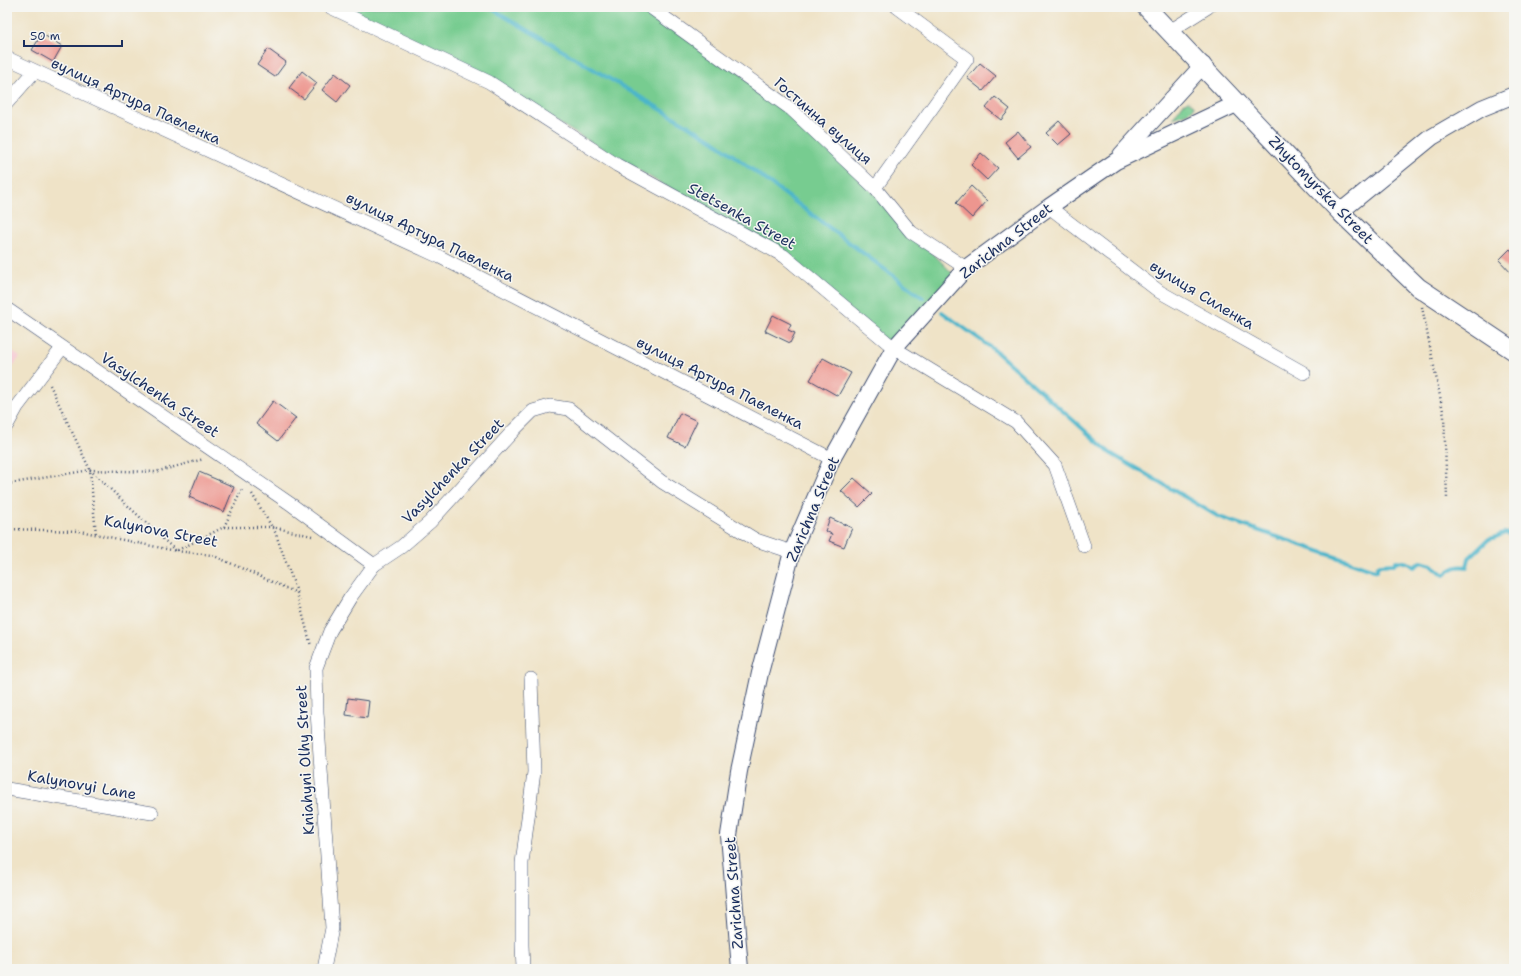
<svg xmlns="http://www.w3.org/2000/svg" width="1521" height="976" font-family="'Shantell Sans',sans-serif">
	<rect width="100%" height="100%" fill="#f6f6f2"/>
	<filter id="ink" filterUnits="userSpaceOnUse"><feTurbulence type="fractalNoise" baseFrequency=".025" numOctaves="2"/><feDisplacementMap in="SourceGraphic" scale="8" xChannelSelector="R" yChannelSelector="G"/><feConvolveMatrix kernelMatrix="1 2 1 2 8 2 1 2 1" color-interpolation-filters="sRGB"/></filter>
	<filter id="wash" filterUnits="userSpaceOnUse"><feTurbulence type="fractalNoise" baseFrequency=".012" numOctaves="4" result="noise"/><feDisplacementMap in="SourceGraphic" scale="16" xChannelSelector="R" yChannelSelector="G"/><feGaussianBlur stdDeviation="0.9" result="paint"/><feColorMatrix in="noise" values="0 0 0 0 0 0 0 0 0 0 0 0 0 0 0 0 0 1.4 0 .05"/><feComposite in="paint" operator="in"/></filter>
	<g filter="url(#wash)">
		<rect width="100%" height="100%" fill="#efe3c7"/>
		<!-- built -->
		<path fill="#f6cfd7" d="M7,347L20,357L7,375Z"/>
		<!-- green -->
		<g fill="#77cc90" stroke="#497e77">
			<path d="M330,7H648L791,109L957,278L894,348L784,256L489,82Z"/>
			<path d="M1188,101L1194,105V108L1189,113L1173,118L1183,104Z"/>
		</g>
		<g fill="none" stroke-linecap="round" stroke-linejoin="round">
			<!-- stream -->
			<g stroke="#4cb5ca" stroke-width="4">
				<path d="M489,7L714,141L923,298"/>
				<path d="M942,312L993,349L1110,453L1219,517L1377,571V567L1380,565L1394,564L1396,561C1403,561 1408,562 1414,567L1421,562L1432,565L1444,575C1452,568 1457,565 1467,567L1469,558L1489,539L1496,537L1505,533L1514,535"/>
			</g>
		</g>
		<g id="blocks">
			<!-- building -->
			<g fill="#ed968f">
				<path d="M42,34L62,46L53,62L32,50Z"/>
				<path d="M268,49L286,62L275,77L257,65Z"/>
				<path d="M980,63L996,76L983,91L967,78Z"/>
				<path d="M302,71L317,83L304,99L289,88Z"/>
				<path d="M335,73L350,85L337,102L322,90Z"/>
				<path d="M995,97L1010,109L1001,120L986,108Z"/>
				<path d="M1059,121L1071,134L1058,145L1046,133Z"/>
				<path d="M1018,131L1031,147L1018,158L1005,142Z"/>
				<path d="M981,153L998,168L987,180L971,165Z"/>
				<path d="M971,186L987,201L972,218L956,203Z"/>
				<path d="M1510,249L1514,254V274L1513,275L1499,260Z"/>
				<path d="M773,315L791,324L788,330L795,333L790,343L765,331Z"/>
				<path d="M823,358L851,373L838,396L810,380Z"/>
				<path d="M273,401L296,418L278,441L256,424Z"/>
				<path d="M680,413L697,421L685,446L668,438Z"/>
				<path d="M199,472L234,487L224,512L189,497Z"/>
				<path d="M854,478L872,494L859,507L841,491Z"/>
				<path d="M830,518L852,528L844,547L829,541L832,534L825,531Z"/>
				<path d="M348,698L369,701L367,718L346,715Z"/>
			</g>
		</g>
	</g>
	<g filter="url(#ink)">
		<use href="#blocks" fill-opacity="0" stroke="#3b4a6e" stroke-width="1"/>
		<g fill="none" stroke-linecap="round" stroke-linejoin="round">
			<!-- minor casing -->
			<g stroke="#3b4a6e" stroke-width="14">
				<g id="minor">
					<path d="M330,7L489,82L617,165L784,256L894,348L1016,422L1055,465L1084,546"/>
					<path d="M650,7L791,109L875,188L911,232L966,268"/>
					<path d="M1170,31L1208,7"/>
					<path d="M7,58L440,257L832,459"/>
					<path d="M7,103L34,72"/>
					<path d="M875,188L967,59L897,7"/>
					<path d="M1049,207L1160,292L1304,373"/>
					<path d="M7,309L292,505L374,565L401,547L430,522L514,430L533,411L550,406L569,409L662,482L756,540L792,552"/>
					<path d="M7,425L17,407L62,348"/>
					<path d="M7,789L152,813"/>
					<path d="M324,969L332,928L317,712L316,668L330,631L350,598L374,565"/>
					<path d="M523,969L522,945V863L534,772L531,679"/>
				</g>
			</g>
			<!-- tertiary casing -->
			<g stroke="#3b4a6e" stroke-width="18">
				<g id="tertiary">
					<path d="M1121,155L1203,65"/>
					<path d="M1340,212L1432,137L1482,108L1514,95"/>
					<path d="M740,969L729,835L739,771L760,673L792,552L832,459L894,348L966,268L1049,207L1116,161L1238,103"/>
				</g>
			</g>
			<!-- secondary casing -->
			<g stroke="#3b4a6e" stroke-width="20">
				<path id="secondary" d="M1146,7L1340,212L1418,287L1514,351"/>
			</g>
			<!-- path -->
			<g stroke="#3b4a6e" stroke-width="2.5" stroke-dasharray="1 3" stroke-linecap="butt">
				<path d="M1422,307L1444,416L1447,498"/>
				<path d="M50,385L90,470L96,534"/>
				<path d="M90,470L176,551L224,527L243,487"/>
				<path d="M7,484L90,470L155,472L204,459"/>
				<path d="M252,494L275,532L297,592"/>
				<path d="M224,527H272L312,536"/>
				<path d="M7,529L80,531L176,551L212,555L297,593L311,646"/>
			</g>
			<!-- minor -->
			<use href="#minor" stroke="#fff" stroke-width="13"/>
			<!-- tertiary -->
			<use href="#tertiary" stroke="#fff" stroke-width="16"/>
			<!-- secondary -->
			<use href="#secondary" stroke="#fff" stroke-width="18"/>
		</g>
	</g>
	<g text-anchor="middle" stroke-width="3" stroke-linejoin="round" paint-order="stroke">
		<!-- street labels -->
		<g font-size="15" fill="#1b2f5e" stroke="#f6f6f2">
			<text transform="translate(136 101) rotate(25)" y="5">вулиця Артура Павленка</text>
			<text transform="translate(823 121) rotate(41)" y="5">Гостинна вулиця</text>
			<text transform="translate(1321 190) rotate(46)" y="5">Zhytomyrska Street</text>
			<text transform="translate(742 216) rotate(29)" y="5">Stetsenka Street</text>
			<text transform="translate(430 237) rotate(26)" y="5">вулиця Артура Павленка</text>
			<text transform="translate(1006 241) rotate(-38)" y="5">Zarichna Street</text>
			<text transform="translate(1202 295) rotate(31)" y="5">вулиця Силенка</text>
			<text transform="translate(720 383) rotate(27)" y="5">вулиця Артура Павленка</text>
			<text transform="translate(160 395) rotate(34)" y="5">Vasylchenka Street</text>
			<text transform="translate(453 471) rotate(-46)" y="5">Vasylchenka Street</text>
			<text transform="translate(813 509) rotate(-67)" y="5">Zarichna Street</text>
			<text transform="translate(161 531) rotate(11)" y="5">Kalynova Street</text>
			<text transform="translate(305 760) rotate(-93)" y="5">Kniahyni Olhy Street</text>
			<text transform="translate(82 785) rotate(10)" y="5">Kalynovyi Lane</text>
			<text transform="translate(734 893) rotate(-94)" y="5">Zarichna Street</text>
		</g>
	</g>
	<!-- margin -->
	<rect width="1521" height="976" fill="none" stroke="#f6f6f2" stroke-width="24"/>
	<!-- scale -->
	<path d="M24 40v6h98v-6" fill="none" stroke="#1b2f5e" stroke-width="2"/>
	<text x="30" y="40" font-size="12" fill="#1b2f5e" stroke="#f6f6f2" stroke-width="3" paint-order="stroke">50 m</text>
</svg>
